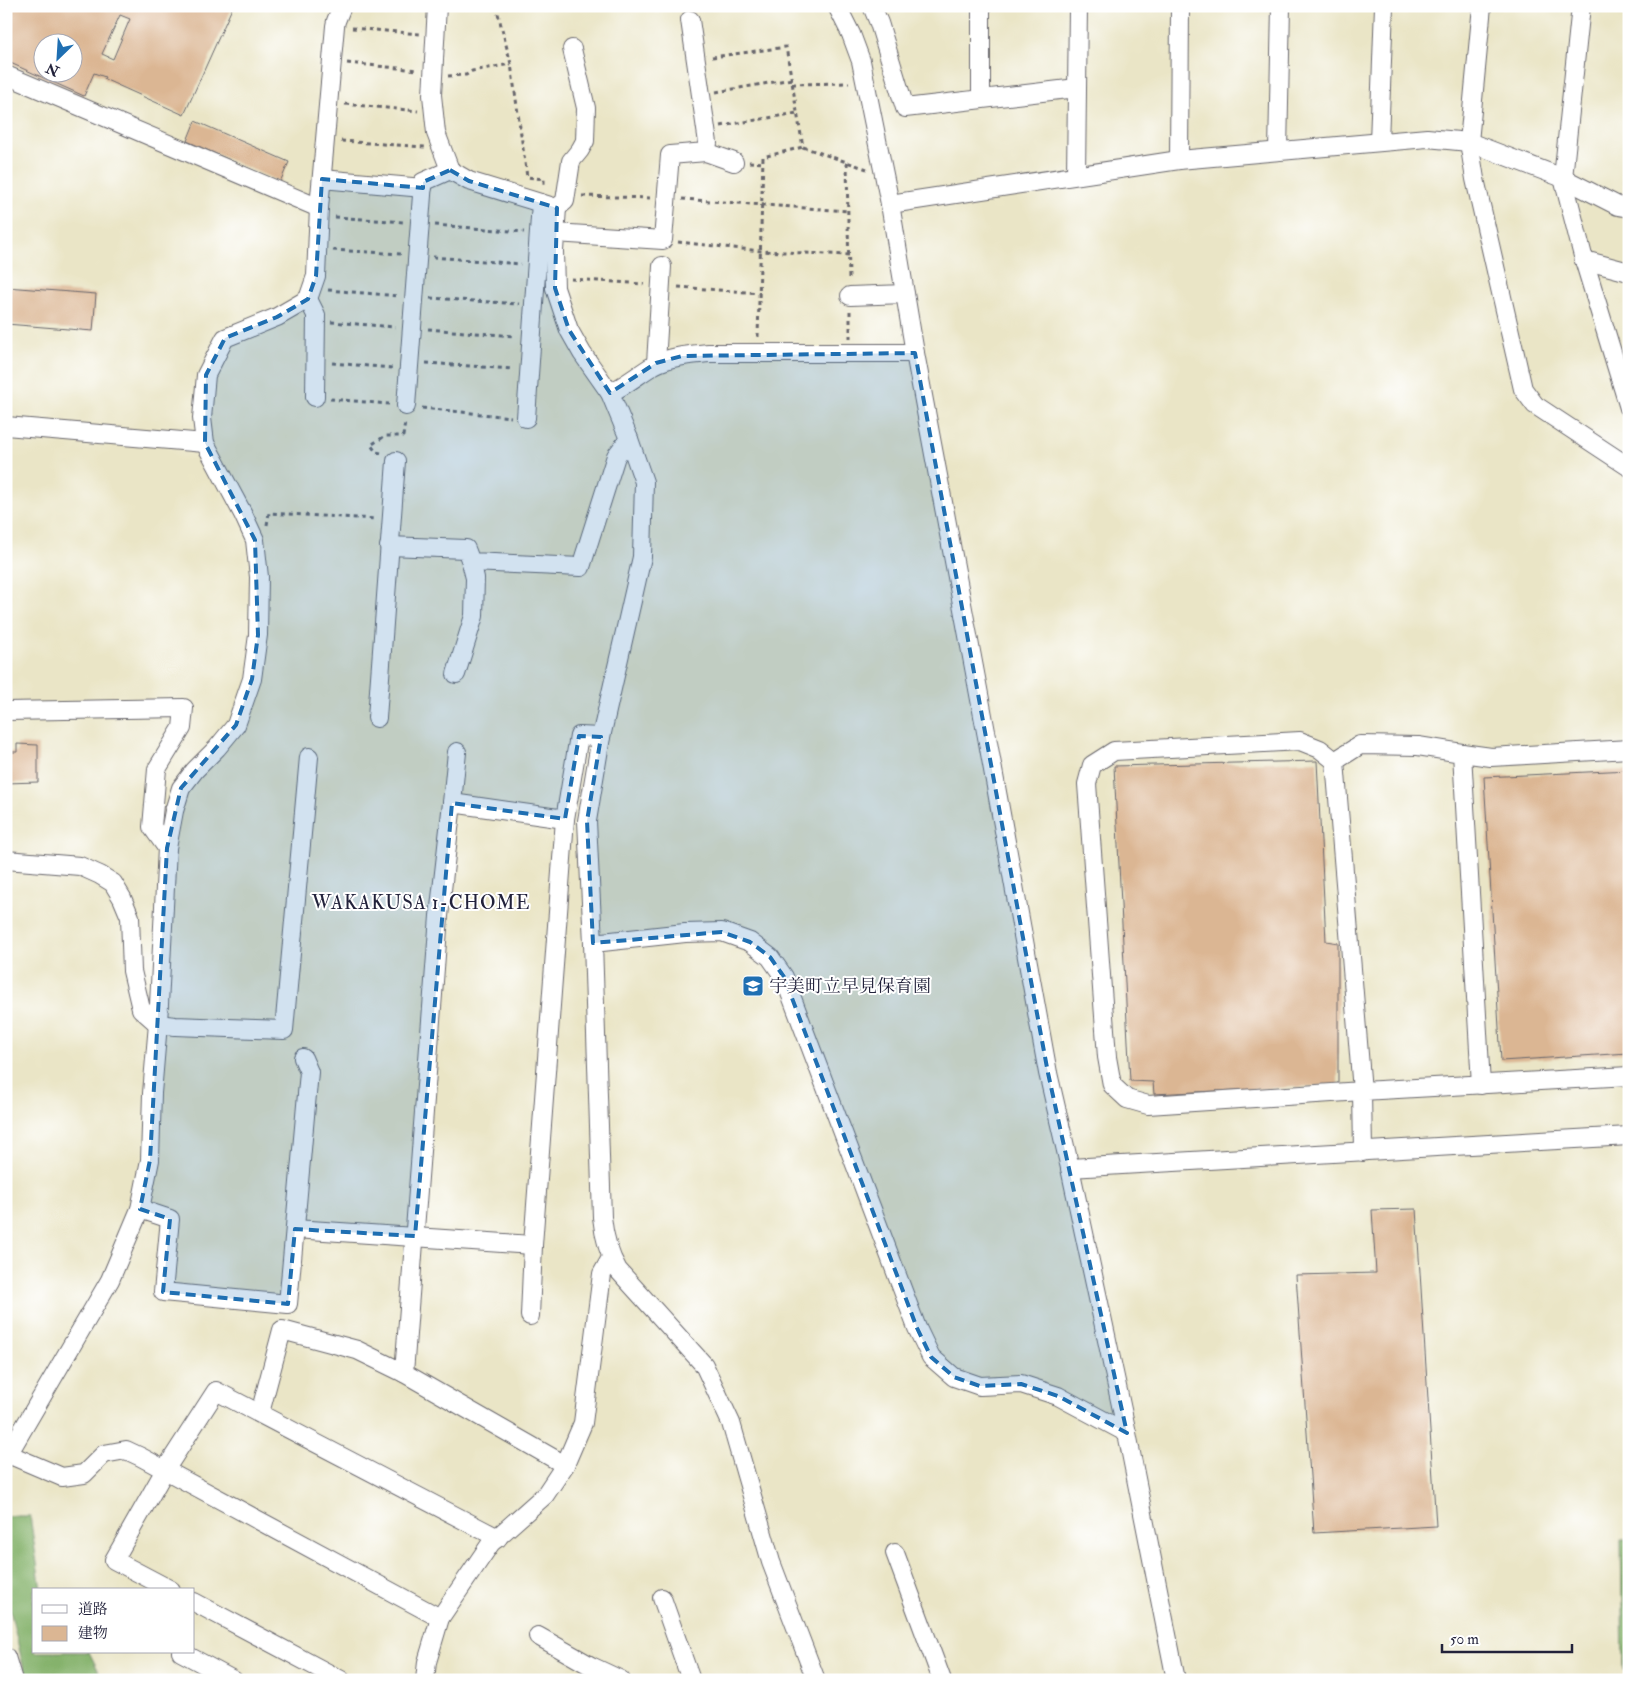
<svg xmlns="http://www.w3.org/2000/svg" width="1635" height="1686" font-family="'IM FELL Double Pica','Noto Serif JP',serif">
	<rect width="100%" height="100%" fill="#fff"/>
	<filter id="ink" filterUnits="userSpaceOnUse"><feTurbulence type="fractalNoise" baseFrequency=".02" numOctaves="2"/><feDisplacementMap in="SourceGraphic" scale="10" xChannelSelector="R" yChannelSelector="G"/><feConvolveMatrix kernelMatrix="1 2 1 2 8 2 1 2 1" color-interpolation-filters="sRGB"/></filter>
	<filter id="wash" filterUnits="userSpaceOnUse"><feTurbulence type="fractalNoise" baseFrequency=".0096" numOctaves="4" result="noise"/><feDisplacementMap in="SourceGraphic" scale="20" xChannelSelector="R" yChannelSelector="G"/><feGaussianBlur stdDeviation="1.12" result="paint"/><feColorMatrix in="noise" values="0 0 0 0 0 0 0 0 0 0 0 0 0 0 0 0 0 1.4 0 .05"/><feComposite in="paint" operator="in"/></filter>
	<g filter="url(#wash)">
		<rect width="100%" height="100%" fill="#eae5c6"/>
		<!-- forest -->
		<g fill="#85b26c" stroke="#546a54">
			<path d="M6,1516H30L41,1590H34V1652H89L103,1680H26V1678L6,1593Z"/>
			<path d="M1621,1539H1629V1670H1623Z"/>
		</g>
		<g id="blocks">
			<!-- building -->
			<g fill="#dbb693" fill-rule="evenodd">
				<path d="M6,6H233L184,115L104,79L105,77L94,73L84,96L6,61ZM120,15L130,19L113,59L102,54ZM42,42H72V72H42Z"/>
				<path d="M195,121L289,162L280,182L187,141Z"/>
				<path d="M6,287L96,294L93,331L6,324Z"/>
				<path d="M17,744L38,745V782L6,783V752H17Z"/>
				<path d="M1317,761L1326,941L1338,943V1085L1154,1094L1153,1082L1130,1081L1114,766Z"/>
				<path d="M1629,770V1053L1501,1061L1484,777Z"/>
				<path d="M1416,1209L1436,1526L1314,1533L1296,1275L1376,1273L1372,1210Z"/>
			</g>
		</g>
	</g>
	<g filter="url(#ink)">
		<use href="#blocks" fill-opacity="0" stroke="#68666c" stroke-width="1"/>
		<g fill="none" stroke-linecap="round" stroke-linejoin="round">
			<!-- minor casing -->
			<g stroke="#68666c" stroke-width="20">
				<g id="minor">
					<path d="M437,6L432,95L436,133L450,170L469,181L557,208L554,251L555,288L569,330L582,353L610,393L629,439L644,482L642,557L601,737L587,821L593,943L602,1217C604,1237 608,1253 618,1270L704,1365L731,1423L771,1562L816,1680"/>
					<path d="M837,6L851,34L861,61L890,204L915,353L987,737L1048,1073L1070,1168L1127,1433L1176,1680"/>
					<path d="M872,6L879,23L905,108L1077,88"/>
					<path d="M1482,6L1469,142L1475,179L1523,389L1535,405L1629,467"/>
					<path d="M1581,6L1563,178L1584,260L1629,272"/>
					<path d="M6,75L319,208"/>
					<path d="M981,99V6"/>
					<path d="M1379,142L1384,6"/>
					<path d="M1278,151L1281,6"/>
					<path d="M706,152L734,162"/>
					<path d="M1179,160L1180,6"/>
					<path d="M1076,175L1078,6"/>
					<path d="M322,179L423,188"/>
					<path d="M890,204L1179,160L1427,138L1469,142L1563,178L1618,206L1629,208"/>
					<path d="M557,208L565,201L571,161L580,150L585,141L586,108L572,49"/>
					<path d="M555,233L663,240L670,155L706,152L708,143L690,20"/>
					<path d="M1584,260L1629,408"/>
					<path d="M850,296L905,294"/>
					<path d="M308,299L316,315L315,397"/>
					<path d="M656,363L662,266"/>
					<path d="M610,393C626,385 639,374 654,365C670,356 691,355 709,353H915"/>
					<path d="M406,406L423,182L450,170"/>
					<path d="M526,418L541,203"/>
					<path d="M6,426L205,443"/>
					<path d="M389,546L466,549L471,562L581,567L616,456L629,439"/>
					<path d="M456,674L474,616L475,578L471,562"/>
					<path d="M6,711L184,708L182,728L157,769L152,827L167,848"/>
					<path d="M377,718L396,461"/>
					<path d="M1300,741L1320,749L1335,761L1362,1091L1148,1105L1127,1099L1112,1085L1107,1057L1087,784L1092,765L1114,751Z"/>
					<path d="M1462,753L1491,757L1629,749"/>
					<path d="M1335,761L1360,745L1418,746L1462,753L1481,1085"/>
					<path d="M452,803L457,752"/>
					<path d="M6,860L80,866L100,875L113,883L122,898L130,917L132,971L141,1009L158,1024L175,1026L284,1030L309,757"/>
					<path d="M593,943L685,933L722,932L750,942L770,957L784,977L917,1328L931,1357L954,1377L980,1386L1021,1384L1058,1396L1127,1433"/>
					<path d="M1363,1152L1362,1091L1629,1076"/>
					<path d="M1070,1168L1629,1136"/>
					<path d="M140,1209L170,1219L163,1292L288,1304L309,1072L303,1058"/>
					<path d="M295,1229L533,1245"/>
					<path d="M530,1316L533,1245L565,819"/>
					<path d="M260,1413L282,1330L357,1350L404,1373"/>
					<path d="M8,1454L62,1477L84,1474L104,1454L126,1450L141,1457L440,1618"/>
					<path d="M6,1458L110,1280L140,1209L150,1160L152,1093L158,1024L167,848L174,811L181,788L195,770L217,748L236,725L252,679L258,635L259,577L255,540L243,514L205,443L202,418L206,375L225,338L277,317L308,299L316,276L319,208L335,26L336,21L342,6"/>
					<path d="M565,1465L404,1373L439,916L452,803L565,819L579,736L601,737"/>
					<path d="M895,1553L942,1680"/>
					<path d="M171,1590L114,1560L165,1470L216,1391L498,1538"/>
					<path d="M662,1598L691,1680"/>
					<path d="M194,1602L341,1680"/>
					<path d="M538,1636L591,1666L621,1680"/>
					<path d="M181,1652L233,1680"/>
					<path d="M6,1657L13,1680"/>
					<path d="M425,1680L427,1662L440,1618L491,1543L545,1495L565,1465L583,1423L602,1274L611,1258"/>
				</g>
			</g>
			<!-- path -->
			<g stroke="#68666c" stroke-width="3" stroke-dasharray="4 4" stroke-linecap="butt">
				<path d="M496,6L511,64L527,177L544,179V187"/>
				<path d="M352,28L420,34"/>
				<path d="M712,57L786,47L803,147L867,169"/>
				<path d="M347,63L418,70"/>
				<path d="M448,76L466,75L472,71L511,64"/>
				<path d="M792,84L849,83"/>
				<path d="M716,92L792,79"/>
				<path d="M345,104L418,111"/>
				<path d="M721,126L797,113"/>
				<path d="M341,141L425,147"/>
				<path d="M749,162L763,163"/>
				<path d="M847,162L849,280"/>
				<path d="M582,196L651,198"/>
				<path d="M682,199L848,211"/>
				<path d="M335,217L404,222"/>
				<path d="M435,225L524,232"/>
				<path d="M678,242L761,251L849,255"/>
				<path d="M333,250L402,254"/>
				<path d="M433,257L521,264"/>
				<path d="M571,279L644,284"/>
				<path d="M678,287L760,293"/>
				<path d="M328,290L399,296"/>
				<path d="M430,298L519,304"/>
				<path d="M850,311V338"/>
				<path d="M331,322L395,327"/>
				<path d="M428,329L514,336"/>
				<path d="M758,337L763,157L803,147"/>
				<path d="M332,363L393,368"/>
				<path d="M426,363L512,369"/>
				<path d="M330,399L389,404"/>
				<path d="M422,408L511,417"/>
				<path d="M381,453L376,452L371,445L385,436H403L405,422"/>
				<path d="M267,525L269,513L376,519"/>
			</g>
			<!-- minor -->
			<use href="#minor" stroke="#fff" stroke-width="18"/>
		</g>
	</g>
	<!-- marked area -->
	<path fill="#1f6fb2" fill-opacity="0.2" stroke="#1f6fb2" stroke-width="4" stroke-dasharray="10 6" stroke-linejoin="round" d="M450,170L469,181L557,208L555,288L569,330L610,393L656,363L682,356L915,353L1048,1073L1127,1433L1058,1396L1021,1384L980,1386L954,1377L931,1357L917,1328L784,977L770,957L750,942L722,932L593,943L587,821L601,737L579,736L565,819L452,803L415,1236L295,1229L288,1304L163,1292L170,1219L140,1209L150,1160L167,848L181,788L236,725L252,679L258,635L255,540L205,443L206,375L225,338L277,317L308,299L316,276L322,179L423,188V182Z"/>
	<!-- icons -->
	<defs>
		<g id="school-square" transform="scale(1.125)"><rect x="-9" y="-9" width="18" height="18" rx="4" fill="#1f6fb2" stroke="#fff"/><path d="M0-5L7-2L0 1L-7-2ZM-4 1L0 2.5L4 1V4Q0 6-4 4Z" fill="#fff"/></g>
	</defs>
	<g fill-rule="evenodd">
		<use href="#school-square" x="753" y="986"/>
	</g>
	<g text-anchor="middle" stroke-width="4" stroke-linejoin="round" paint-order="stroke">
		<!-- poi labels -->
		<g font-size="18" fill="#22223b" stroke="#fff" text-anchor="start">
			<text x="769" y="992">宇美町立早見保育園</text>
		</g>
		<!-- neighbourhood labels -->
		<g font-size="19" letter-spacing="1" fill="#22223b" stroke="#fff">
			<text x="421" y="909">WAKAKUSA 1-CHOME</text>
		</g>
	</g>
	<!-- margin -->
	<rect width="1635" height="1686" fill="none" stroke="#fff" stroke-width="25"/>
	<!-- legend -->
	<rect x="32" y="1588" width="162" height="65" fill="#ffffff" stroke="#a7a7b1"/>
	<rect x="42" y="1605" width="25" height="8" fill="#ffffff" stroke="#a7a7b1"/>
	<text x="78" y="1614" font-size="15" fill="#22223b">道路</text>
	<rect x="42" y="1626" width="25" height="15" fill="#dbb693" stroke="#a7a7b1"/>
	<text x="78" y="1638" font-size="15" fill="#22223b">建物</text>
	<!-- north arrow -->
	<g transform="translate(58 58) rotate(205)"><circle r="24" fill="#ffffff" stroke="#a7a7b1"/>
	<path d="M0-4L9 19L0 12L-9 19Z" fill="#1f6fb2"/>
	<text y="-8" font-size="14" font-weight="bold" text-anchor="middle" fill="#22223b">N</text>
	</g>
	<!-- scale -->
	<path d="M1442 1644v8h130v-8" fill="none" stroke="#22223b" stroke-width="2.5"/>
	<text x="1450" y="1644" font-size="15" fill="#22223b" stroke="#ffffff" stroke-width="4" paint-order="stroke">50 m</text>
</svg>
